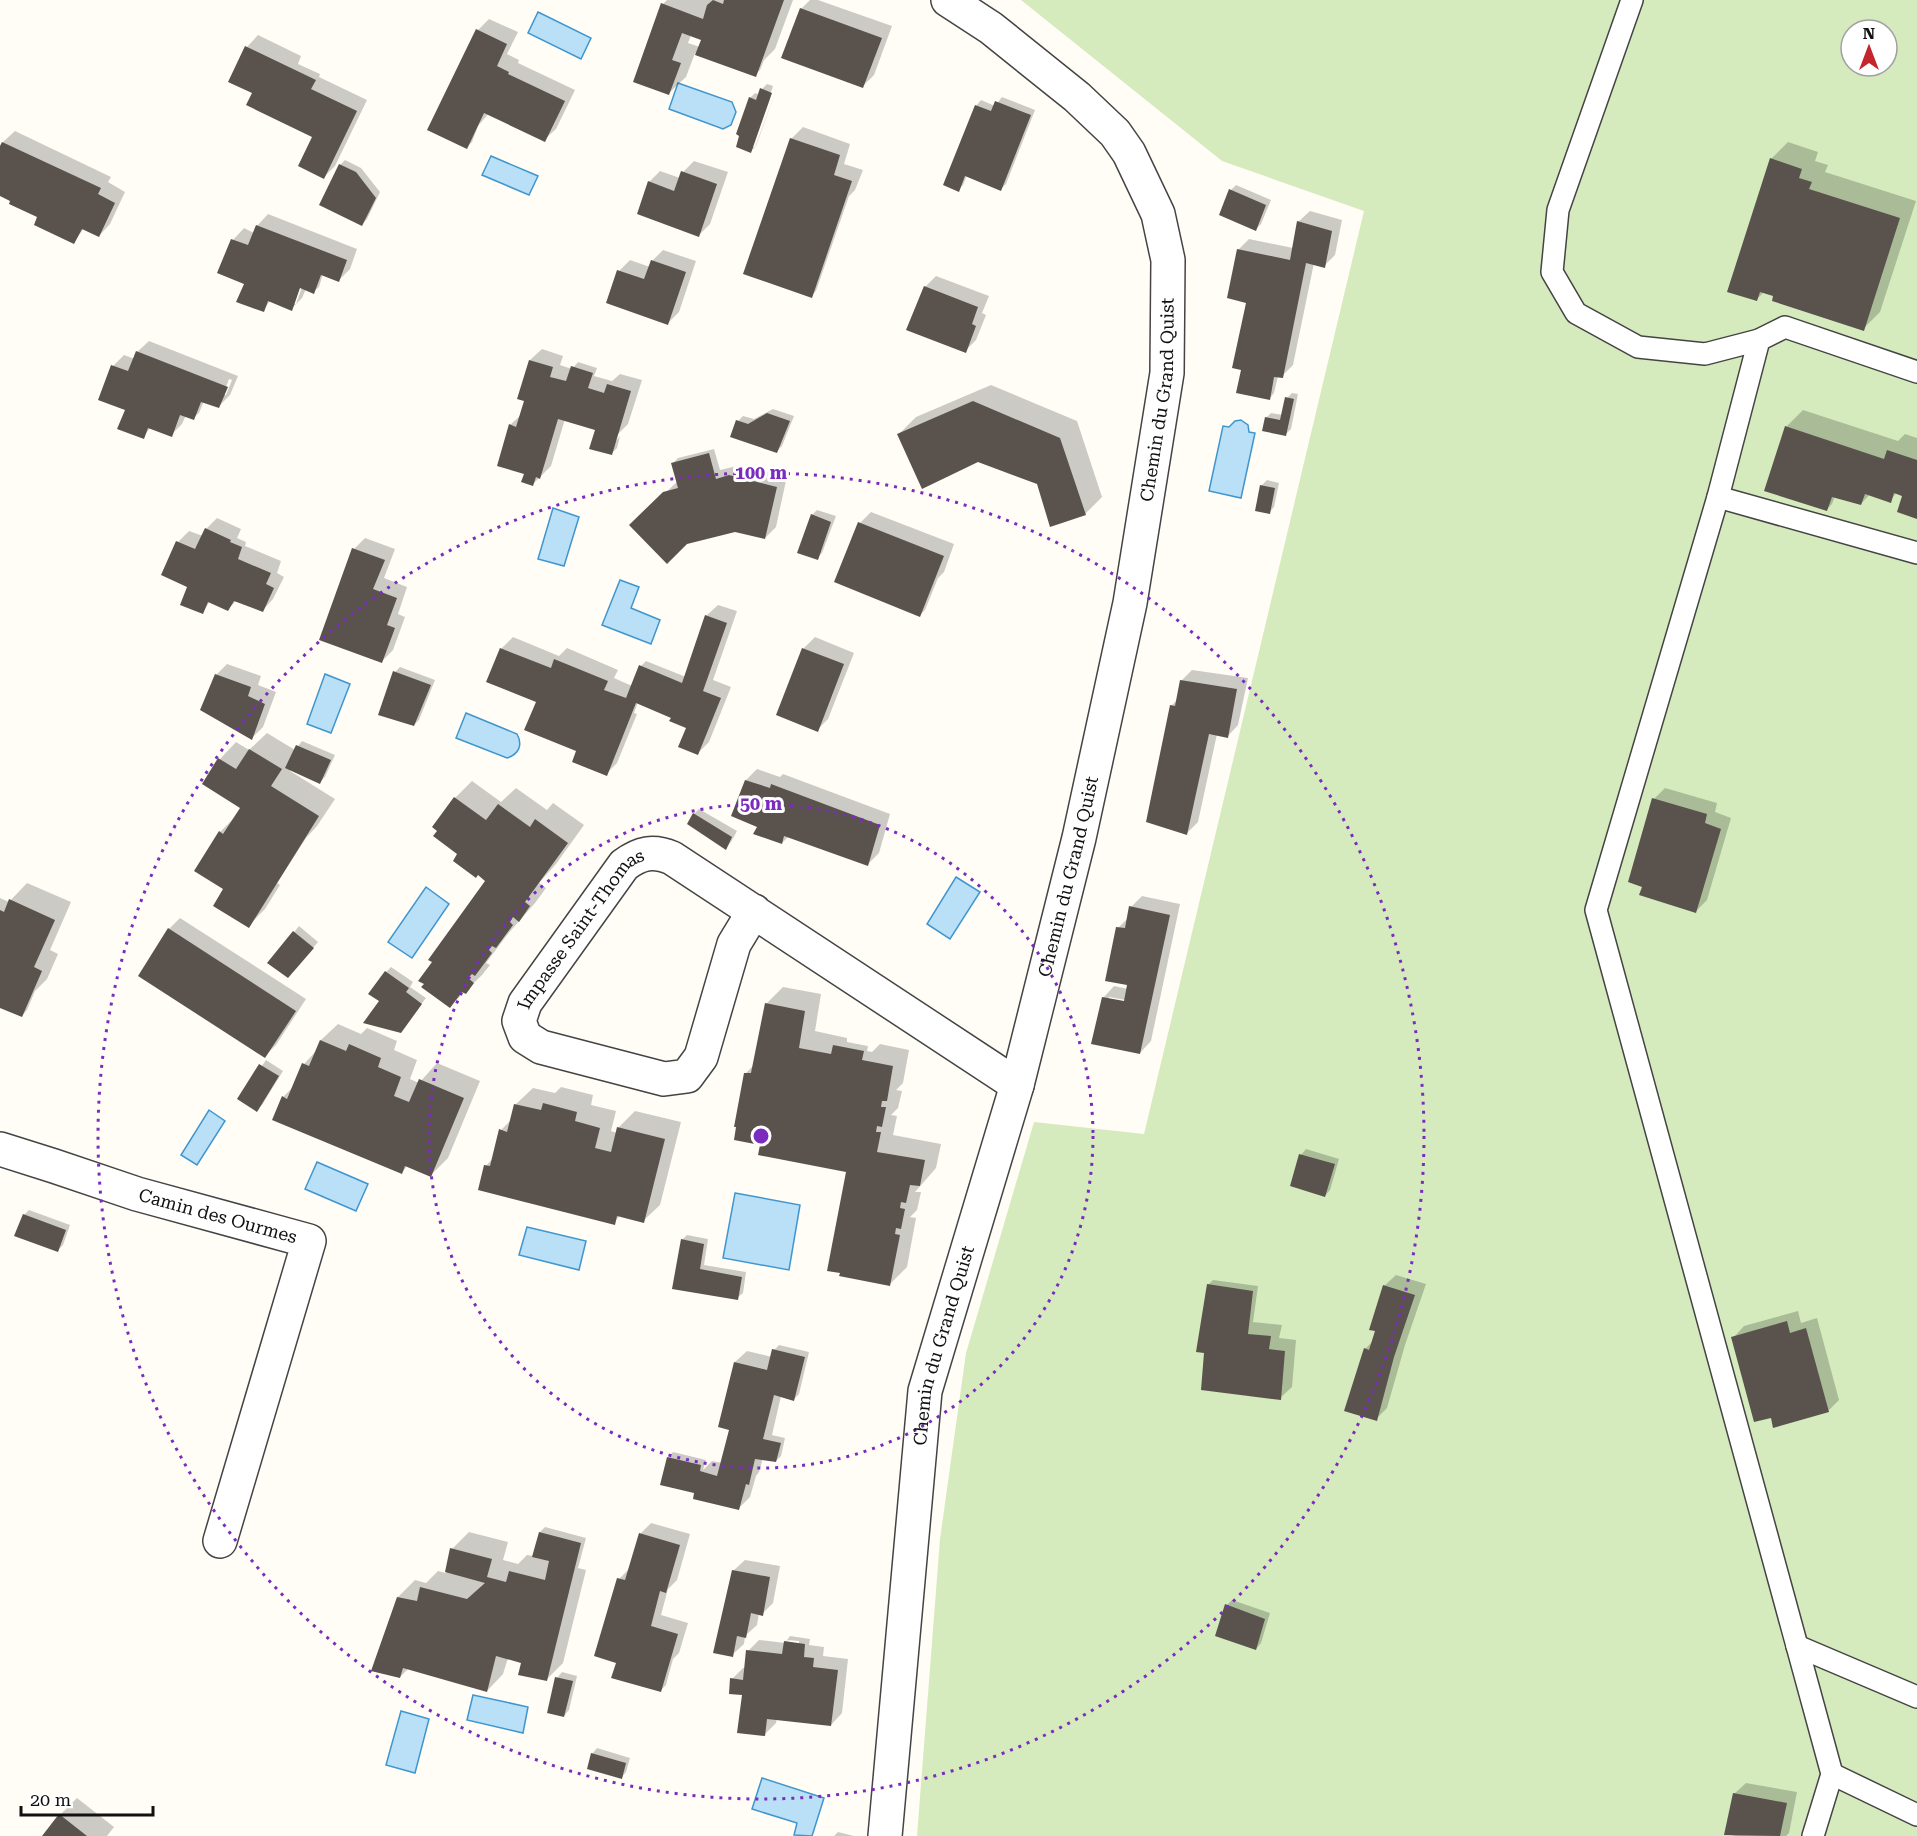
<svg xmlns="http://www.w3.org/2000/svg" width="1917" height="1836" font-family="'Roboto Serif',serif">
	<rect width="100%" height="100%" fill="#fffdf5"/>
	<!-- green -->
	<path fill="#d5ebbd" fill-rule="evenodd" d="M1021,0H1917V1836H917L940,1539L966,1353L1034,1122L1144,1134L1364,211L1222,161ZM1851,30H1887V66H1851Z"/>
	<!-- water -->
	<g fill="#b9e0f7" stroke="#3f96cf" stroke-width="1.5">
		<path d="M538,12L591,38L581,59L528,33Z"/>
		<path d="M678,83L732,102L736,112L731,125L723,129L669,109Z"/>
		<path d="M491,156L538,176L529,195L482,175Z"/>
		<path d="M1241,420L1248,425L1249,432L1255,433L1241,498L1209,491L1223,426L1229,427L1235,421Z"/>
		<path d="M553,508L579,517L564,566L538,559Z"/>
		<path d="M620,580L639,587L631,608L660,620L651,644L602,625Z"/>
		<path d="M325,674L350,684L331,733L307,724Z"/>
		<path d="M466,713L517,734C523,745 519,754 507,758L456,738Z"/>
		<path d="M956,877L980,892L950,939L927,924Z"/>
		<path d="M426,887L449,904L412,958L388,942Z"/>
		<path d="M209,1110L225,1121L197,1165L181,1155Z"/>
		<path d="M317,1162L368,1184L356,1211L305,1189Z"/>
		<path d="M735,1193L800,1205L789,1270L723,1258Z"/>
		<path d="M527,1227L586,1241L579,1270L519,1255Z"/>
		<path d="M473,1695L528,1707L523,1733L467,1720Z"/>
		<path d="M401,1711L429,1719L415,1773L386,1765Z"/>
		<path d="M762,1778L824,1798L812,1836L794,1835L797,1823L752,1809Z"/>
	</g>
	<!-- shadow -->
	<g fill="#0003" fill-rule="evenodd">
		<path d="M667,0H793L775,49L764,60L760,70L755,75L695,53L686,77L669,93L663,4ZM691,35L703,39L700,47L688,43Z"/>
		<path d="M810,0H818L892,26L874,75L863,86L801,9Z"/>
		<path d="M489,19L518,32L507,54L519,60L518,63L575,90L556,129L544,140L489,113L478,126L472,142L467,147L429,130L478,30Z"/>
		<path d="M258,35L301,56L298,64L320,74L319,77L367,100L335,166L324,177L314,136L254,92L230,81L247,47Z"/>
		<path d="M767,84L773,86L752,147H755L777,88L756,146L751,151L741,135L750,98L755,93L760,95L762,89Z"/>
		<path d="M1002,97L1035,110L1006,184L1001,189L967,175L963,185L958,190L976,106L981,100L995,106Z"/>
		<path d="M803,127L850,144L844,164L863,170L855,190L849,196L816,291L811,296L791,139Z"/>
		<path d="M15,131L111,177L108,182L125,192L110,224L99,236L84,228L74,242L39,216L0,194V149L3,142Z"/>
		<path d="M1788,142L1818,152L1815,161L1828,165L1825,172L1916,201L1880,312L1863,329L1775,294L1764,292L1756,300L1771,159Z"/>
		<path d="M345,160L361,168L380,192L367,219L362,224L340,165Z"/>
		<path d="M694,161L728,172L710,224L699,235L649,182L660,171L680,178L683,172Z"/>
		<path d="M1236,185L1271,200L1261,224L1256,229L1231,190Z"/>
		<path d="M1310,211L1342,220L1335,255L1324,266L1314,263L1293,365L1282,376H1278L1274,393L1269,399L1242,371L1248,302L1238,250L1249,239L1293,248L1298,222Z"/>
		<path d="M268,214L357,249L350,269L339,280L323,274L319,287L313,292L306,289L302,298L291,309L270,301L263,311L245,285L233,240L244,228L254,233L257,226ZM299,287H302L296,304L293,303Z"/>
		<path d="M663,250L696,261L679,312L668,323L619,271L630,260L650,267L652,261Z"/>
		<path d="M936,276L989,296L982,313L986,315L976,340L965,351L925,287Z"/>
		<path d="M149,341L238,376L230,395L219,406L204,401L199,413L193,418L186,415L182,424L171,435L151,427L143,437L127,410L113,366L124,355L135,359L137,352ZM229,379L232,380L226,395H223Z"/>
		<path d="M542,349L563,356L560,365L572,369L578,362L597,368L594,376L612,381L620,374L642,380L628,424L616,436V441L620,436L617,448L611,454L597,429L565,419L551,466L533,484L526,473L510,425L521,415L526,400L530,360Z"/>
		<path d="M991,385L1077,421L1102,497L1085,514L1038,483L899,434L916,417Z"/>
		<path d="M1292,393L1298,394L1291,429L1285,435L1266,418L1271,413L1283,415L1287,398Z"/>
		<path d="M773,409L794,416L782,446L777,451L738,421L743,416L754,419Z"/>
		<path d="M1803,410L1898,441L1905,434L1917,438V517L1903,497L1897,492L1890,501L1870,494L1861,504L1835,496L1832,504L1827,509L1786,427Z"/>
		<path d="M714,449L720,470L741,465L787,476L776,527L765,538L735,530L631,525L678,481L673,463L678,458Z"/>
		<path d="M1267,480L1279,483L1274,507L1269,513L1261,486Z"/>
		<path d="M817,510L836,516L822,553L817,558L812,515Z"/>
		<path d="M871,512L954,544L944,572L938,578L925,610L920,615L860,523Z"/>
		<path d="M217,518L241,529L237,538L246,542L245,546L281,561L277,573L284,577L273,599L262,611L237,600L228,609L210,601L203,612L189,586L163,575L178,542L189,531L203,536L206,529Z"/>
		<path d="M365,538L395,549L384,578L407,587L398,614L405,617L393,650L382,661L354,549Z"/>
		<path d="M718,605L737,611L713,680L731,687L709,742L698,753L688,727L672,717L638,702L634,713L637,714L617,763L606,774L578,750L538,702L488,681L502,648L513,637L559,656L567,648L618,670L614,678L632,686L641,666L646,661L686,677L706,616Z"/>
		<path d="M815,637L854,653L828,719L817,730L778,715L804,648Z"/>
		<path d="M227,664L261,676L258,685L276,692L263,727L252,738L216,675Z"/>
		<path d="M400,667L435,680L419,720L414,725L395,672Z"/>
		<path d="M1192,670L1248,678L1238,725L1227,737L1217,734L1198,822L1187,833L1171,706L1178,699L1181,681Z"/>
		<path d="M267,733L295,750L302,741L335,755L325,777L320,782L291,769L290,771L335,799L317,826L306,838L277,883L280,885L265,909L248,926L225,889L220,832L237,815L242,807L220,759L236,742L249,750Z"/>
		<path d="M757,769L780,777L783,774L890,814L879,853L868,864L789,836L782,843L759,826L746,780Z"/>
		<path d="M472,781L501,802L516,788L547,810L553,803L584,825L556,864L539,883L546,888L535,903L507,935L486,963L490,965L482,975L450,1006L487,881L459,854L455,798Z"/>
		<path d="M1665,788L1717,803L1715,812L1731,818L1707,900L1696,911L1643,886L1654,799Z"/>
		<path d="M699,809L737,831L731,842L726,848L694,814Z"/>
		<path d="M27,883L71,902L50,950L58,954L47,979L35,991L27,1010L22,1016L0,1006V898L9,902Z"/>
		<path d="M1142,896L1180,904L1151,1041L1140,1053L1103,998L1114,986L1128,989L1118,928L1129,917L1131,907ZM1109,997L1131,1001V1004L1109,1000Z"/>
		<path d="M180,918L306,999L276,1045L265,1056L169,929Z"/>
		<path d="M299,926L318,942L293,971L270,963Z"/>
		<path d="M391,967L413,982L410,987L426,998L401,1031L381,1001L386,972Z"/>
		<path d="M783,987L821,994L815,1031L847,1038V1042L868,1046L867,1051L872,1052L880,1044L909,1050L903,1083L896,1090L902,1091L898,1108L891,1115L897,1116L893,1135L941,1144L936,1168L915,1192H921L917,1210L910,1217L916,1218L907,1267L890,1284L848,1171L762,1144L746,1073L754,1065L766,1004Z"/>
		<path d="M338,1024L361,1034L367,1028L397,1041L394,1050L417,1060L410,1079L419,1083L437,1063L480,1081L448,1158L431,1175L407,1166L402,1173L283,1097L294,1086L304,1064L317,1050L321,1040Z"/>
		<path d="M266,1060L283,1071L262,1105L256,1110L239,1099Z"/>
		<path d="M561,1087L593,1095L591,1105L616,1111L611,1131L617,1133L618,1128L635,1111L681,1122L660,1205L643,1221L620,1215L614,1223L486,1166L494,1157L501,1130L512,1119L516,1104L533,1088L555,1093Z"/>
		<path d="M1306,1149L1339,1159L1330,1190L1325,1196L1301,1155Z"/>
		<path d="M29,1210L70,1225L63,1245L58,1250L24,1215Z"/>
		<path d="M687,1235L708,1239L704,1265L746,1272L743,1293L737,1298L674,1287L682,1240Z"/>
		<path d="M1396,1275L1426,1284L1405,1345L1387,1408L1376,1419L1365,1349L1373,1341L1384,1286Z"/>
		<path d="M1213,1280L1258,1286L1253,1322L1282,1325L1279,1338L1296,1340L1292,1387L1280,1398L1208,1285Z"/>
		<path d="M1798,1311L1801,1323L1817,1318L1839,1400L1828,1411L1772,1416L1733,1338L1744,1326Z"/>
		<path d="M779,1345L809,1352L799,1394L794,1399L781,1396L772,1435L785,1438L781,1456L776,1461L763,1458L759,1472L756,1476L750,1497L739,1508L697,1488L668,1457L673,1452L706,1460L703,1470L712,1461L722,1463L731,1429L720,1426L735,1362L747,1351L772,1357L774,1350Z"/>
		<path d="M651,1523L690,1534L677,1580L668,1589L661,1615L688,1623L679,1653L673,1659L666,1685L660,1691L618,1662L619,1579L630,1568L640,1534Z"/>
		<path d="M545,1527L586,1538L578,1568L586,1570L563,1663L546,1680L523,1662L508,1658L503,1674L487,1691L409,1668L400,1677L398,1597L415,1580L426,1583L438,1571L446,1573L452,1549L469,1532L508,1542L503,1560L518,1564L527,1555L534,1556L540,1532Z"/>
		<path d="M745,1560L780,1566L773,1603L762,1614L759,1613L757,1625L745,1636L744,1644L732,1655L733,1571Z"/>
		<path d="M1232,1600L1270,1613L1261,1643L1256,1649L1227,1605Z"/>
		<path d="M790,1636L810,1639L809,1645L824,1647L823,1656L848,1659L842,1713L831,1725L777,1718L776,1723L765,1734L743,1694L732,1679L743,1668H746L748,1651L759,1640L785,1643ZM787,1640L799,1641V1644L787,1643Z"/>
		<path d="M562,1672L577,1676L569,1710L564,1716L557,1678Z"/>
		<path d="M597,1748L630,1758L626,1772L621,1778L592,1754Z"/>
		<path d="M1746,1783L1797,1792L1789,1833L1786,1836H1736L1726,1834L1734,1794Z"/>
		<path d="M77,1798L114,1827L107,1836H44L60,1815Z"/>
		<path d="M838,1832L854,1836H834Z"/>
	</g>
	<!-- building -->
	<g fill="#5a524d">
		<path d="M713,0L723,4L724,0H784L756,77L695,55L701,40L682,33L672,60L681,63L669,95L633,82L661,3L703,19L707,5Z"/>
		<path d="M800,8L882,38L863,88L781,58Z"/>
		<path d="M476,29L507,44L497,66L509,72L508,74L565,101L545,142L484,113L467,149L427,130Z"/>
		<path d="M245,46L316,80L311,89L357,111L324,179L298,166L312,137L246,105L252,93L228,82Z"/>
		<path d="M760,88L772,93L751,153L736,147L739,136L736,134L749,97L756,100Z"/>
		<path d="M995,101L1031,115L1001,191L965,176L959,192L943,185L975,105L991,111Z"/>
		<path d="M790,138L840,155L834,175L852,181L812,298L743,274Z"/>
		<path d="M2,142L101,188L98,194L115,203L99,237L82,229L74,244L34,225L37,217L9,204L10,201L0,196V146Z"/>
		<path d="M1770,158L1802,169L1799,178L1812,182L1809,189L1900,218L1864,331L1772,301L1773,296L1760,292L1757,301L1727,292Z"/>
		<path d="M339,164L356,172L376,198L362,226L319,205Z"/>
		<path d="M681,171L717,184L699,237L637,214L648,181L674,191Z"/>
		<path d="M1229,189L1266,205L1256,231L1219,215Z"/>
		<path d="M1297,221L1332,231L1325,268L1306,263L1283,378L1274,377L1270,400L1236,393L1241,370L1232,368L1246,303L1227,298L1237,249L1290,260Z"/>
		<path d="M256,225L347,260L339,282L321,275L314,294L300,288L292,311L268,301L264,312L236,302L244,284L217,273L231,239L248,245Z"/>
		<path d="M651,260L686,272L668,325L606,303L617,270L644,279Z"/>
		<path d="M924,286L978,307L972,324L976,326L966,353L906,330Z"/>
		<path d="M136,351L228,387L219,408L201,402L194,420L180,415L172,437L148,428L144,439L117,429L125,410L98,400L111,365L128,371Z"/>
		<path d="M529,360L553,367L550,377L566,381L571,366L593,373L588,388L604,393L607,384L631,391L612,455L589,449L595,430L558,419L540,479L536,477L533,486L521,482L524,474L497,466L509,424L516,427L524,401L517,399Z"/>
		<path d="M1285,397L1294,399L1286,436L1262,431L1265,417L1280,420Z"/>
		<path d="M973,401L1060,438L1086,515L1050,527L1037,484L978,462L922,489L897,434Z"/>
		<path d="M767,413L790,421L777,453L730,437L736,420L748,424Z"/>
		<path d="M1785,426L1884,459L1887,450L1917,460V519L1897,512L1902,496L1894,493L1891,503L1865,494L1861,505L1832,497L1827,511L1764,491Z"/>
		<path d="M709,453L716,479L729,475L777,487L765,539L735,532L687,544L667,564L629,525L663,492L678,488L671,463Z"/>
		<path d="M1260,485L1275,488L1270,514L1255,511Z"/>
		<path d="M811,514L831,522L818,560L797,553Z"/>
		<path d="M858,522L944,556L920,617L834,582Z"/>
		<path d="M205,528L231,540L230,542L242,547L238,559L271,573L266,584L274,588L263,612L234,601L228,611L208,602L203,614L180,605L187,587L161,575L176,541L195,549Z"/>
		<path d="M352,548L385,560L373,589L397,598L387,625L395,628L382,663L319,640Z"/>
		<path d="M705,615L727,623L703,691L721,698L698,755L678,747L686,728L669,721L671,718L636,703L607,776L572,762L576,751L524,730L536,702L486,682L500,648L551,668L554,659L608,681L604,690L626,698L639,665L682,683Z"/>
		<path d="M802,648L844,664L818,732L776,715Z"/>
		<path d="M393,671L431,685L414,726L378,715Z"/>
		<path d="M215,674L251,687L248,696L265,704L252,740L200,710Z"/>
		<path d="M1180,680L1237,689L1228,738L1209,734L1187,835L1146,822L1170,705L1175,706Z"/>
		<path d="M296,745L331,760L320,784L285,768Z"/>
		<path d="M249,749L282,769L271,786L319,816L249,928L213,906L223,889L194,871L219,831L223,834L240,808L202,784L218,758L236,769Z"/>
		<path d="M745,780L770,788L771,784L880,825L868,866L784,836L782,844L753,834L757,827L731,816Z"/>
		<path d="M454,797L486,820L498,804L530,827L535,819L568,843L525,902L530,906L519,922L513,917L510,922L513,925L496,948L492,946L489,950L492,953L475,976L472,974L468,978L474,983L466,994L462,992L450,1008L421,987L424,984L418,981L432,962L428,960L485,881L478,875L476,878L453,861L457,854L433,836L437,831L432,827Z"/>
		<path d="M1652,798L1707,814L1705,823L1721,829L1696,913L1639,895L1642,887L1628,882Z"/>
		<path d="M693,813L732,837L726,850L687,824Z"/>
		<path d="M9,899L55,920L34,967L42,971L22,1017L0,1008V910L4,912Z"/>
		<path d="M1129,906L1170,915L1140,1054L1091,1044L1102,997L1124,1001L1127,985L1105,981L1116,927L1125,928Z"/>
		<path d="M168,928L296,1011L265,1058L138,976Z"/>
		<path d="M293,931L314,948L288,978L267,963Z"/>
		<path d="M385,971L409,988L406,992L422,1004L401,1033L363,1023L379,1001L368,994Z"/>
		<path d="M765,1003L805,1011L799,1048L831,1054L833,1045L864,1051L862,1060L893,1066L887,1101H882L881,1107H886L882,1127L877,1126L876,1132H881L877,1152L925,1160L920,1186L910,1185L906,1203L901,1202L900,1208L905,1209L901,1229L896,1228L895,1234L900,1235L890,1286L839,1276L840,1273L827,1271L846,1172L758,1155L760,1145L734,1140L736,1127H734L744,1073H751Z"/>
		<path d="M320,1040L346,1051L349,1044L381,1058L378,1067L401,1077L394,1096L409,1102L419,1079L464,1098L431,1177L405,1166L402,1174L272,1120L282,1096L287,1099L302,1063L309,1066Z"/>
		<path d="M259,1064L279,1076L257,1112L237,1099Z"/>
		<path d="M543,1103L577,1112L575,1121L600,1128L595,1148L611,1152L617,1127L665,1139L644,1223L617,1216L615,1225L478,1190L484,1165L490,1166L499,1129L507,1132L514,1104L541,1110Z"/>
		<path d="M1299,1154L1335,1164L1325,1197L1290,1186Z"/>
		<path d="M23,1214L66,1230L58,1252L14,1236Z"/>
		<path d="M681,1239L704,1244L700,1269L742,1277L738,1300L672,1289Z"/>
		<path d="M1207,1284L1253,1291L1248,1334L1271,1336L1269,1349L1285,1351L1281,1400L1201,1390L1204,1353L1196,1352Z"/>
		<path d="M1383,1285L1415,1295L1394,1357L1377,1421L1344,1411L1364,1348L1369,1350L1375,1331L1369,1330Z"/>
		<path d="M1787,1321L1790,1333L1806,1328L1829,1412L1773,1428L1771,1418L1754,1422L1731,1337Z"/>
		<path d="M772,1349L805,1357L794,1401L774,1395L763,1439L781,1443L776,1462L755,1459L749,1485L746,1484L739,1510L693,1499L694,1493L660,1485L667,1457L701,1465L700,1471L717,1476L729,1430L718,1427L734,1362L767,1370Z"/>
		<path d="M539,1532L581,1543L547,1681L518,1675L521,1663L496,1656L487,1692L403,1668L400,1678L371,1671L397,1597L417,1601L420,1587L467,1599L485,1583L445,1572L450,1548L492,1559L487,1577L506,1582L509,1571L545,1580L549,1561L532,1557Z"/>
		<path d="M639,1533L680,1545L666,1593L660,1591L651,1626L678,1634L661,1692L611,1678L616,1663L594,1656L617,1578L625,1580Z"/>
		<path d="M732,1570L770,1577L763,1616L751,1613L746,1638L737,1636L733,1657L713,1653Z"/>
		<path d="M1225,1604L1265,1619L1256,1650L1215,1636Z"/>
		<path d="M784,1641L805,1644L804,1657L814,1658L813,1667L838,1670L831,1726L767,1719L765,1736L737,1733L742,1695L729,1694L730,1678L743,1680L746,1650L782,1654Z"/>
		<path d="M555,1677L573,1681L564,1717L547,1713Z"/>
		<path d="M591,1753L626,1763L622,1779L587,1769Z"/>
		<path d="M1733,1793L1787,1803L1780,1836L1724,1835Z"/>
		<path d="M59,1814L87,1836H42Z"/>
	</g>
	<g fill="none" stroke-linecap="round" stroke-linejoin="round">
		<!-- service casing -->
		<g stroke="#444" stroke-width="24">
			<g id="service">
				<path d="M1632,0L1558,210L1552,272L1576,313L1638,347L1705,354L1759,340"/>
				<path d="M1718,497L1759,340L1785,327L1917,372"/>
				<path d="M1797,1646L1917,1697"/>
				<path d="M1832,1774L1917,1815"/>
				<path d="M1813,1836L1832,1774L1596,910L1718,497L1917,553"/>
			</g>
		</g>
		<!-- minor casing -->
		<g stroke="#444" stroke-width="36">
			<g id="minor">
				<path id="s1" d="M754,911L734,944L701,1057L687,1076L664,1079L541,1047L525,1037L519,1021L525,1003L624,865C640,853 653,850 672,858C787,933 902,1009 1017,1085"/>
				<path id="s2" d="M0,1149L54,1166L137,1194L309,1241L220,1541"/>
				<path id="s3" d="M885,1836L925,1391L1017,1085L1079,838L1130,603L1167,373L1168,260L1158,214L1129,153L1115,133L1077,97L991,28L948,0"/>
			</g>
		</g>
		<!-- service -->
		<use href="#service" stroke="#fff" stroke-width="21"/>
		<!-- minor -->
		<use href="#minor" stroke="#fff" stroke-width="33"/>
	</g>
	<!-- distance rings -->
	<g fill="none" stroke="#7b2cbf" stroke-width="3" stroke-dasharray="3 6">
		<circle cx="761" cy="1136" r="332"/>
		<circle cx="761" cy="1136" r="663"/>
	</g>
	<g text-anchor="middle" stroke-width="6" stroke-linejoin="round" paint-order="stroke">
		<!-- street labels -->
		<g font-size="18" fill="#111" stroke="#fff">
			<text dy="6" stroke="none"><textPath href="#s3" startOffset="1467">Chemin du Grand Quist</textPath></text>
			<text dy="6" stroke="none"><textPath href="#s3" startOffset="981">Chemin du Grand Quist</textPath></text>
			<text dy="6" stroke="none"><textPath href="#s1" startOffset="478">Impasse Saint-Thomas</textPath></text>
			<text dy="6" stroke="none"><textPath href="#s2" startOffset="228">Camin des Ourmes</textPath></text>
			<text dy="6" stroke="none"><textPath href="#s3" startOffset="495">Chemin du Grand Quist</textPath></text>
		</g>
	</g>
	<circle cx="761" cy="1136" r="9" fill="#7b2cbf" stroke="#fff" stroke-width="3"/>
	<g font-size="18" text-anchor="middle" font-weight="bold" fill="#7b2cbf" stroke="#fff" stroke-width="6" stroke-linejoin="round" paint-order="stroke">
		<text x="761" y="479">100 m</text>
		<text x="761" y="810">50 m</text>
	</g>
	<!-- north arrow -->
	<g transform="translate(1869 48)"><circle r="28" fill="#ffffff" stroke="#a0a0a0" stroke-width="1.5"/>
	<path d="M0-4.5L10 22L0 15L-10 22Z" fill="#c4262e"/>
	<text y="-9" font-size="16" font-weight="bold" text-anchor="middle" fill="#111111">N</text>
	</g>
	<!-- scale -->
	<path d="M21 1806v9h132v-9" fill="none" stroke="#111111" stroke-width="3"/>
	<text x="30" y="1806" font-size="18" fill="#111111" stroke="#ffffff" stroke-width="4.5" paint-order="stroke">20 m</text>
</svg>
